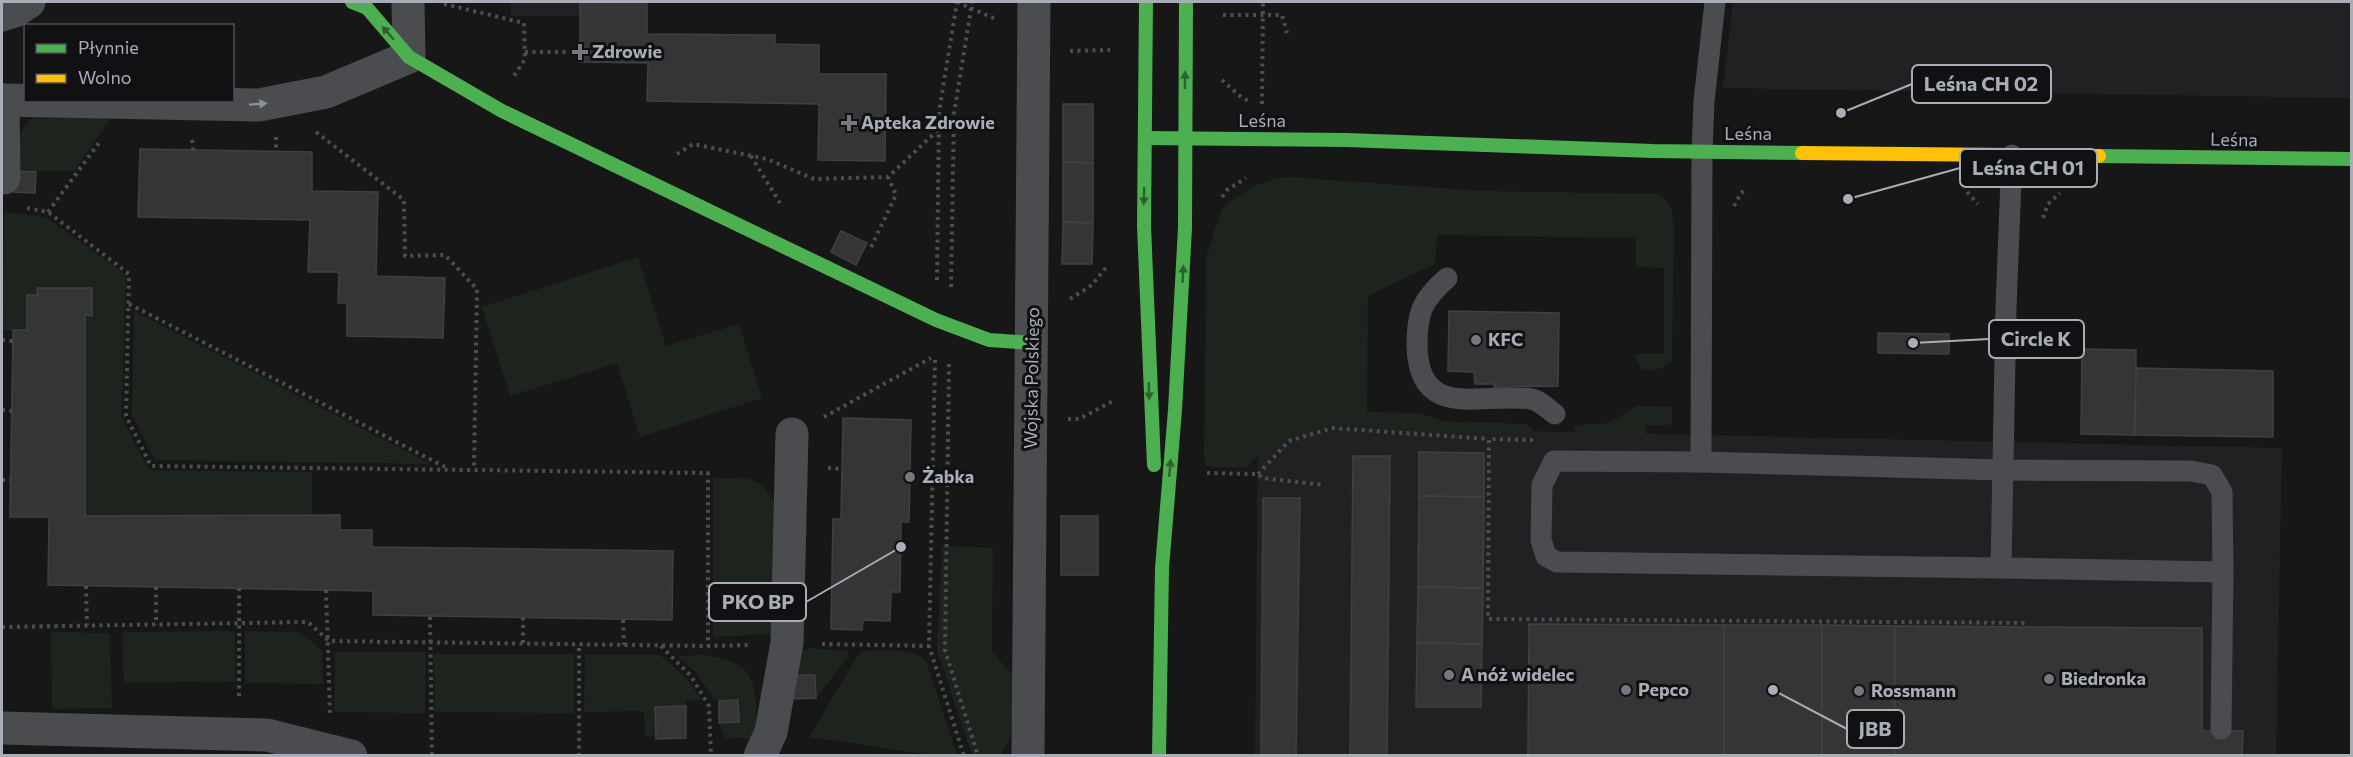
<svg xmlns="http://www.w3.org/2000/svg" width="2353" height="757" font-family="Commissioner,sans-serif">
	<rect width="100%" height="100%" fill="#171717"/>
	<!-- built -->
	<g fill="#212123">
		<rect x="511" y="2" width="69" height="14"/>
		<path d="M1733,2H2351V98L1723,88Z"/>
		<path d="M1258,425L2282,448L2276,755L1255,756Z"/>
	</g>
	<!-- green -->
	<g fill="#1d241e">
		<path d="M116,111L74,171H15L20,133L29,121L43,112Z"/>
		<path d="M1289,177L1481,191L1659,194C1672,201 1673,215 1674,229L1672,361C1662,369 1653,373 1640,368L1635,354H1664V268L1636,267V238L1437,235L1435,264L1368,296L1367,412L1420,413L1442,421L1524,424L1531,427L1534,435L1339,426L1289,441L1256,457L1247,468L1210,467L1206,465L1204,459L1206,257L1221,211L1227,203L1254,186L1278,178Z"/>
		<path d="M4,212L46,217L126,275L122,417L149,470L312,472V514L85,516V315H92V288H37L38,295H27V330H3Z"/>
		<path d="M638,257L666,346L739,324L762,398L640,437L617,363L510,396L482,307Z"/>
		<path d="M134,311L431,464L155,460L132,415Z"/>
		<path d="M1638,406L1672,407V422L1669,425H1646V437L1580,436L1573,427C1583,421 1592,426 1603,424C1616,422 1625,411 1638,406Z"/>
		<path d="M713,477C745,479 759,473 775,504L776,634L713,637Z"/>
		<path d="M942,546L993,548L992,652L1013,675C1013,702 1019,734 1000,755H972L937,650Z"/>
		<path d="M235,631V682L124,683L122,632Z"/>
		<path d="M245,631L300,632L322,650L323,684L245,683Z"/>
		<path d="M51,632L110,633L112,708L52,709Z"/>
		<path d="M811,648L848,651L849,656L816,698L815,675L790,672C795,660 797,651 811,648Z"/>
		<path d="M863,651C883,651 910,647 926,661L957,755C908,756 859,741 809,738L857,656Z"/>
		<path d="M335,652H426L425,713L334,712Z"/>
		<path d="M434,654H574V713L434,712Z"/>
		<path d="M585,655H660L687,679L702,700L686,701V706L656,736L645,737L644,711L584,712Z"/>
		<path d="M705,655C716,657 727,659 737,664C761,676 756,716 756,739L725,738L719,723L739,722L738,701H719L713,698L696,672L677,656Z"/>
	</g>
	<!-- building -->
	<g fill="#353536" stroke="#3f4043" stroke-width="1.5">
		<path d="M580,2H647V34L775,35V44L819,45V74H886L885,161L818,160L819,104L647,101L648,63L580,62Z"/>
		<path d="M1063,104H1093V163L1063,162Z"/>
		<path d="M140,149L312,152V191L378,192L376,276L445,278L443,338L347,336V303H338L339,272H308L310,220L138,217Z"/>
		<path d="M1063,162L1093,163V223L1063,222Z"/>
		<path d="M15,171L36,172L35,193L14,192Z"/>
		<path d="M1063,222L1093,223L1092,264H1062Z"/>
		<path d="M841,231L867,243L856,265L831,252Z"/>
		<path d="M37,288H92V316L85,315V516L340,515V530H372V547L673,551L672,620L373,615V591L48,585L49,517H10L13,330H27V295H38Z"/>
		<path d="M1449,311L1559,313L1558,386L1494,387V384H1475L1474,372L1448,371Z"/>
		<path d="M1878,333L1949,334V354L1878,353Z"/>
		<path d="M2082,349L2136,350L2135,435L2081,434Z"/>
		<path d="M2136,368L2273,371V437L2135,435Z"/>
		<path d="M843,418L911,420L909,522H901L900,592H891L890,621L863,620L862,630L831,629L833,519H841Z"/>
		<path d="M1419,452L1484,453V497L1419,496Z"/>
		<path d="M1353,456H1390L1387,756H1350Z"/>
		<path d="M1419,496L1484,497L1483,588L1418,587Z"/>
		<path d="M1263,498H1300L1296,756H1261Z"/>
		<rect x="1061" y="516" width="37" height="59"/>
		<path d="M1418,587L1483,588L1482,644L1417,643Z"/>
		<path d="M1529,624L1724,625V756H1528Z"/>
		<rect x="1724" y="625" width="98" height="131"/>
		<path d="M1822,625L1895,626V756H1822Z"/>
		<path d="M1895,626L2202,628V731H2243L2242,756H1895Z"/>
		<path d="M1417,643L1482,644L1481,707H1416Z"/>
		<path d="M791,675H815L816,698L794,699Z"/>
		<path d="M738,700L739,722L719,723V701Z"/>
		<path d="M686,706V738L656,739L655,707Z"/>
	</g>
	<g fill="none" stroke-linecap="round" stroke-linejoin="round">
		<!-- path -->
		<g stroke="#4d4e52" stroke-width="4" stroke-dasharray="3 4.5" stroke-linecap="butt">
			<path d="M957,2L998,20"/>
			<path d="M444,4L524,23L525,59L514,76"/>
			<path d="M1223,15H1282L1287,33"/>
			<path d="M1070,51L1110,50"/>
			<path d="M525,52H580"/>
			<path d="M1222,80L1242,98L1249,101"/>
			<path d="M1262,104L1263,2"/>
			<path d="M316,132L404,200L405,256L445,255L477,289L474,469"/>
			<path d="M276,137V152"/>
			<path d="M192,140L193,150"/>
			<path d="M677,154L693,144L767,159L814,179L888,177L939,129"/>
			<path d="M751,156L780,203"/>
			<path d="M1967,192L1978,204"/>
			<path d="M1222,197L1227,190L1246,178"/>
			<path d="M1734,206L1741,193L1745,190"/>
			<path d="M27,208L48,212L129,274L126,416L151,466L708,473V646"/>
			<path d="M48,212L101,140"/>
			<path d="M2043,218L2048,204L2060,193"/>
			<path d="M871,247L896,195L888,177"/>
			<path d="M937,280L939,112L957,2"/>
			<path d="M951,287L954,114L972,2"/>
			<path d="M1070,299L1092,285L1108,265"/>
			<path d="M129,304L447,468"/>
			<path d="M2,340L13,341"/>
			<path d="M935,360L929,646L964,756"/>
			<path d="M949,364L945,650L978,756"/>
			<path d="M2,410L12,411"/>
			<path d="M824,417L931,358"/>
			<path d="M1068,419H1079L1113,401V398"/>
			<path d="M1533,440L1489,439L1488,619L2028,623"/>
			<path d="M828,468L842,469"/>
			<path d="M1207,473L1258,474L1262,478L1324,485"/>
			<path d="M1258,474L1289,441L1332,428L1489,439"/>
			<path d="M2,480H10"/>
			<path d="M86,586L87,625"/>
			<path d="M156,587V625"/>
			<path d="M239,588V697"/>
			<path d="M326,590L330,713"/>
			<path d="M430,617L432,756"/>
			<path d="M623,620L624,645"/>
			<path d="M2,627L308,622L329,641L708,646L749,645"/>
			<path d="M523,643V618"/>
			<path d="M822,644L929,646"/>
			<path d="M661,646L691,676L709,706L711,756"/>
			<path d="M579,756V645"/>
		</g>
		<!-- lane -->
		<g stroke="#4b4c50" stroke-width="21">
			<path d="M1715,2L1704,101L1702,152L1701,462L1554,461L1542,485L1541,540L1546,556L1557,562L2001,568L2006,307L2012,155"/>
			<path d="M1447,278C1422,300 1417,312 1417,346C1419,422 1481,392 1531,399C1539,400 1548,409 1555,414"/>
			<path d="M1701,462L2003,470L2191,471L2212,475L2222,492L2223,572L2001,568"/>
			<path d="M2221,729L2223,572"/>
		</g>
		<!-- street -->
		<g stroke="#4b4c50" stroke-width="33">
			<path d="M2,15L17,10L29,2"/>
			<path d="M2,100L259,105L326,92L409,57L408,2"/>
			<path d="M3,100L4,178"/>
			<path d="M2,728L267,735L351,756"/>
			<path d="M760,756L771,732L787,643L792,434"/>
			<path d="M1028,756L1034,2"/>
		</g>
		<!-- fast -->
		<g stroke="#4caf50" stroke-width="14">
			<path d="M352,2L367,8L409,57L502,111L936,320L989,340L1032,343"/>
			<path d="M1146,2L1144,226L1154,465"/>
			<path d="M1145,138L1346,140L1653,151L1802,153"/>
			<path d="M2099,156L2352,159"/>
			<path d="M1159,756L1162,568L1175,410L1185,228L1186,2"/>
		</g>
		<!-- slow -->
		<path stroke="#ffc107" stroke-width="14" d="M1802,153L2099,156"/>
	</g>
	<!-- one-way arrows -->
	<defs><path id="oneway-solid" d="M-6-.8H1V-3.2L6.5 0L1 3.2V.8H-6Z" transform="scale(1.5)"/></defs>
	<g fill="#2e6032">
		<use href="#oneway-solid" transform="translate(388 33) rotate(-131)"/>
		<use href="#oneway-solid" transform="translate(1185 80) rotate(-90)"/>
		<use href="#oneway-solid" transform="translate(1144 196) rotate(91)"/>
		<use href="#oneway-solid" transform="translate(1183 274) rotate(-87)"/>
		<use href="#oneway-solid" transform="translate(1149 391) rotate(88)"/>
		<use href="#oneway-solid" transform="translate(1170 468) rotate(-85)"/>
	</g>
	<use fill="#8c9099" href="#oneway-solid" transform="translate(258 104) rotate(-4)"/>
	<!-- markers -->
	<g fill="#757880" stroke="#111113" stroke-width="2">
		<path d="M577 43h6v6h6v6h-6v6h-6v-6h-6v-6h6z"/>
		<path d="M846 114h6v6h6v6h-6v6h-6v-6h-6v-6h6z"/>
		<circle cx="1476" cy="340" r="6"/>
		<circle cx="910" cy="477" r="6"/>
		<circle cx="1449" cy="675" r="6"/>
		<circle cx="2049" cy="679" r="6"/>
		<circle cx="1626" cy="690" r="6"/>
		<circle cx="1859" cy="691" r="6"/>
	</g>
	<g text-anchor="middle" stroke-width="6" stroke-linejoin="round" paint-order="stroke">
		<!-- poi labels -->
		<g font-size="18" font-weight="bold" fill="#a8adb8" stroke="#111113" text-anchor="start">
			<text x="592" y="58">Zdrowie</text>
			<text x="861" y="129">Apteka Zdrowie</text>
			<text x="1488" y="346">KFC</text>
			<text x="922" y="483">Żabka</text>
			<text x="1461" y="681">A nóż widelec</text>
			<text x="2061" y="685">Biedronka</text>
			<text x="1638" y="696">Pepco</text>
			<text x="1871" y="697">Rossmann</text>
		</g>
		<!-- street labels -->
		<g font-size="18" fill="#a8adb8" stroke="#111113">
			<text x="1262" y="127">Leśna</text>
			<text x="1748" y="140">Leśna</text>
			<text transform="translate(2234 140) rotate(1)" y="6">Leśna</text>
			<text transform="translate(1032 378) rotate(-89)" y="6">Wojska Polskiego</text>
		</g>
	</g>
	<!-- callouts -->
	<path fill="none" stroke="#a8adb8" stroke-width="2" d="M1841 113L1912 84M1848 199L1960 168M1913 343L1989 339M901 547L806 602M1773 690L1847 729"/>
	<g fill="#a8adb8" stroke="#111113" stroke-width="2">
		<circle cx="1841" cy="113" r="6"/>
		<circle cx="1848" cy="199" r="6"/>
		<circle cx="1913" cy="343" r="6"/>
		<circle cx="901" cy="547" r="6"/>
		<circle cx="1773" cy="690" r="6"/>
	</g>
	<g fill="#111113" stroke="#a8adb8" stroke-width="2">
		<rect x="1912" y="65" width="139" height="38" rx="6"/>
		<rect x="1960" y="149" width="137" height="38" rx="6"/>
		<rect x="1989" y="320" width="95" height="38" rx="6"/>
		<rect x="709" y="583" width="97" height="38" rx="6"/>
		<rect x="1847" y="710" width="57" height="38" rx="6"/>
	</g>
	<g font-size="20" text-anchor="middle" font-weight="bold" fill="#a8adb8">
		<text x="1981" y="91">Leśna CH 02</text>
		<text x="2028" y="175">Leśna CH 01</text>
		<text x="2036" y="346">Circle K</text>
		<text x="758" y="609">PKO BP</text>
		<text x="1875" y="736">JBB</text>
	</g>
	<!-- border -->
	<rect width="2353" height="757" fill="none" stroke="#a8adb8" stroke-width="6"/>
	<!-- legend -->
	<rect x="24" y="24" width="210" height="78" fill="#111113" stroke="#4d4f55" stroke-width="1.5"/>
	<rect x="36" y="44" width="30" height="9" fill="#4caf50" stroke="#4d4f55" stroke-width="1.5"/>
	<text x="78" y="54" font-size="18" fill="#a8adb8">Płynnie</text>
	<rect x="36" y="74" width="30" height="9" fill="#ffc107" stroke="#4d4f55" stroke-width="1.5"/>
	<text x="78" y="84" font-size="18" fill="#a8adb8">Wolno</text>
</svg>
